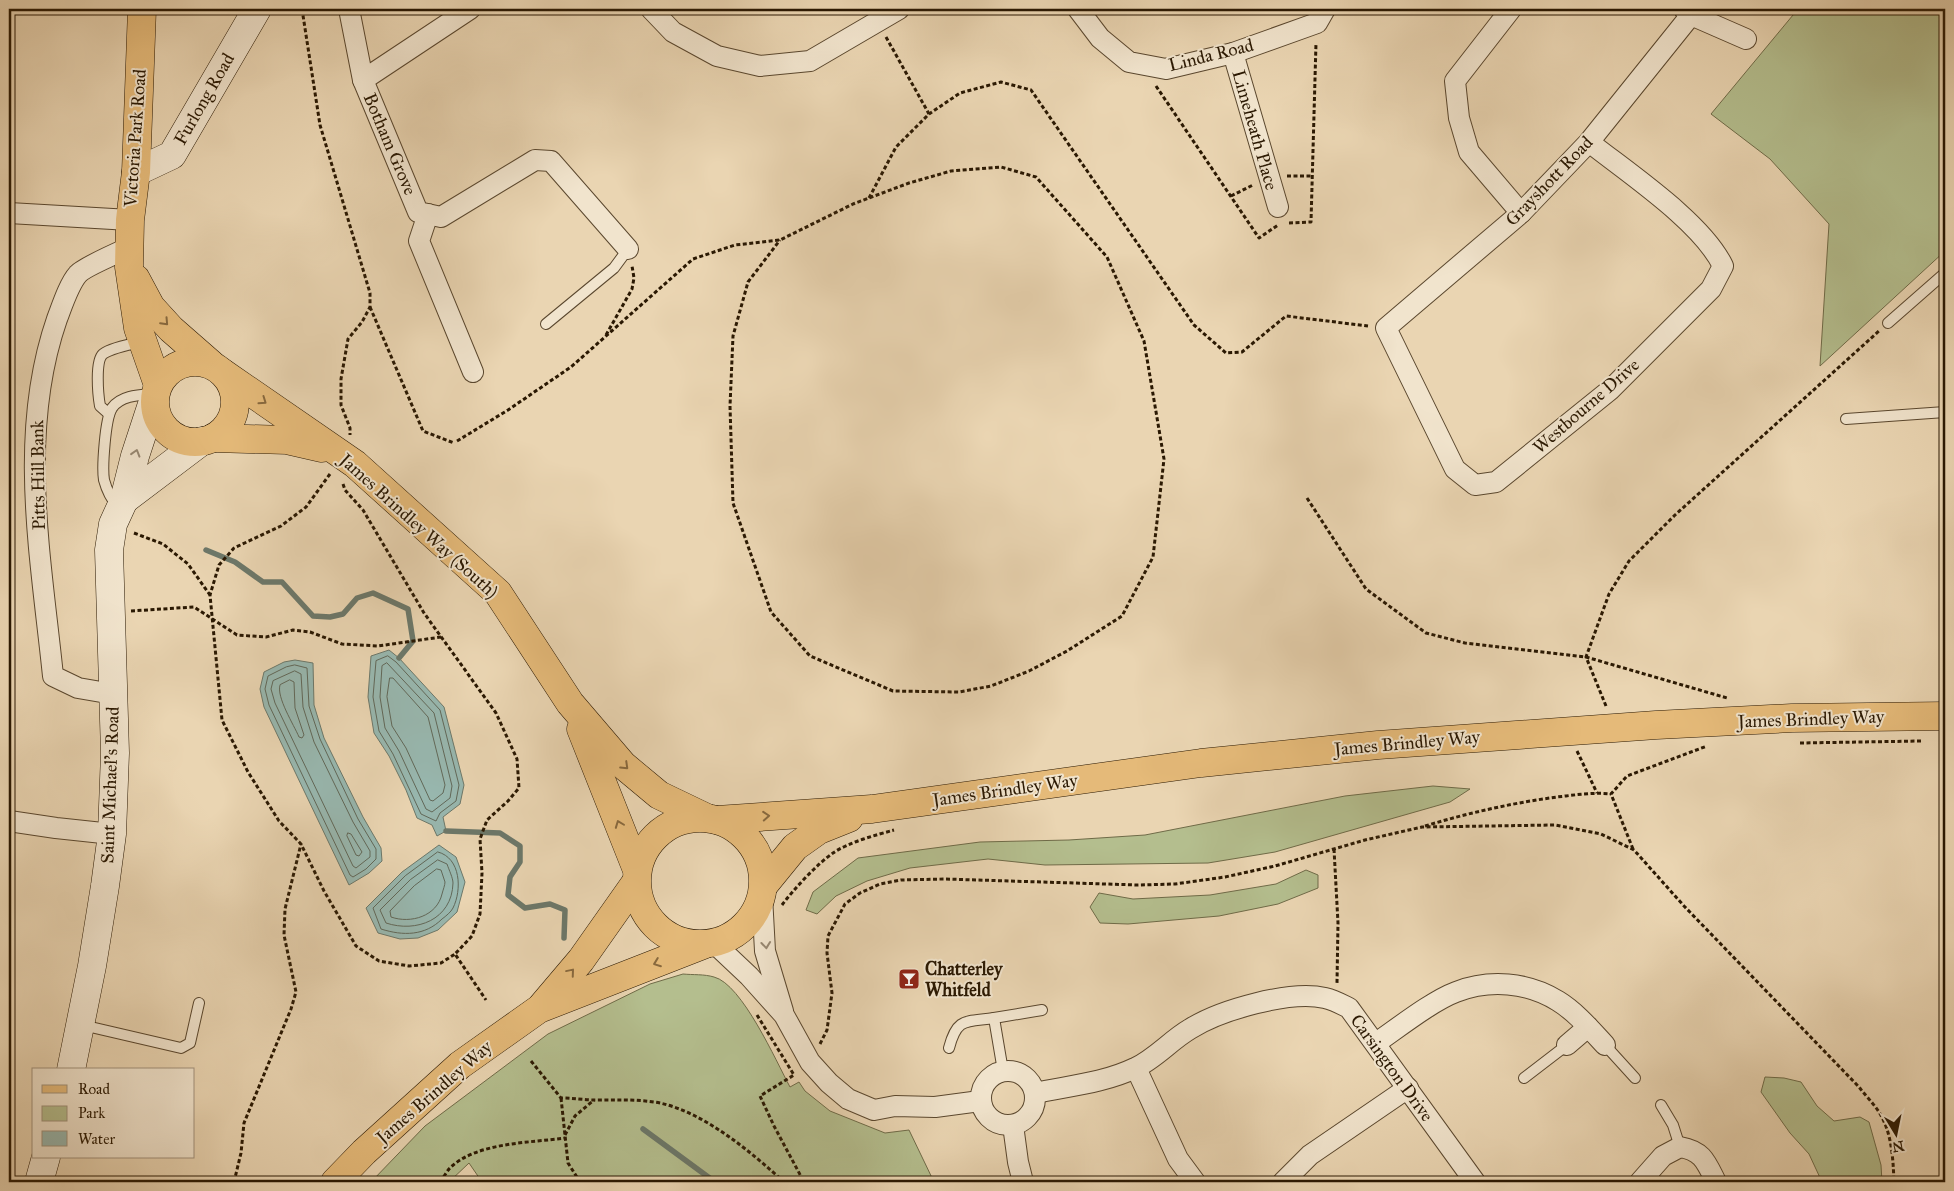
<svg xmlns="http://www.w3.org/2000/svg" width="1954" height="1191" font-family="'IM FELL Great Primer',serif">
	<rect width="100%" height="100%" fill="#ead5b2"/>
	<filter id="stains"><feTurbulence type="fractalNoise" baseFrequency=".004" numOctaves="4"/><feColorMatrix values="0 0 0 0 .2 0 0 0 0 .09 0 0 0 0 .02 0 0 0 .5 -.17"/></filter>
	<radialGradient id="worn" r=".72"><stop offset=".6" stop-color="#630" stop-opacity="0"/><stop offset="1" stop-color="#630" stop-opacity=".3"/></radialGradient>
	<!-- green -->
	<g fill="#b4be8e" stroke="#6f6b48">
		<path d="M1798,9H1945V251L1820,366L1829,224L1770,159L1711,114Z"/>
		<path d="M1433,786L1470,789L1450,802L1275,852L1208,863L1045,865L988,859L910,868L867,881L836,896L817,914L806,910L813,892L858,858L980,842L1069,840L1145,835L1345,796Z"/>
		<path d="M1306,870L1318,875V888L1278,904L1219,916L1128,924L1100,923L1090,907L1099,893L1133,899L1210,895L1276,884Z"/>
		<path d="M683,974C693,975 704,974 714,977C742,984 776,1061 790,1087L799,1082L805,1091L830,1111L885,1133L909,1130L934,1182H482L469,1163L449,1182H371L425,1126L548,1034L650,984Z"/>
		<path d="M1765,1077L1784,1078L1801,1082L1817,1106L1834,1121L1860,1117L1869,1122L1881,1165L1882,1182H1822L1809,1154L1790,1133L1761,1092Z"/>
	</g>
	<!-- water -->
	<g fill="#98b8b0" stroke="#6c786a">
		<path d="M389,650L399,658L444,707L464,785L460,804L443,817L446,831L437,836L432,825L417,818L406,790L389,756L374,733L368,697L371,656Z"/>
		<path d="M295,660L313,663L314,705L324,738L363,817L381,848L382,861L369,873L349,885L264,707L260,689L264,672L284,662Z"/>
		<path d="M439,845L456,857L465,882L457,912L438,930L418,938L400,939L378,933L366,908L402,872Z"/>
	</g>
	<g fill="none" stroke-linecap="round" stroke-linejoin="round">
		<!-- shore -->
		<g stroke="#616859" stroke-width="1">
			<path d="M388,656L396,662L440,710L459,785L456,801L440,813L436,821L421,814L393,754L379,731L373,697L376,661Z"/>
			<path d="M387,663L434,713L452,786L450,798L432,812L426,809L399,751L385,728L380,697L382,666Z"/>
			<path d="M295,665L307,668L309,706L320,739L358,819L376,849V859L366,869L353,877L350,875L269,705L265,689L268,676L286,667Z"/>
			<path d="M295,671L301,674L303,707L314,742L353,822L370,851V857L356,868L353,866L275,703L271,689L273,681Z"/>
			<path d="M390,678H393L428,717L445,785L443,793L433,801L430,800L406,748L392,726L387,697Z"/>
			<path d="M290,680L294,682L295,708L304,735L302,738L299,737C294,725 276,697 280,685Z"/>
			<path d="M348,833L351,834L362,852L359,856L356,855L347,836Z"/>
			<path d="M438,852C461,858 462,890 453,908C451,912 446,916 442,919C425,936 403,936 381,929L373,908L405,876Z"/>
			<path d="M438,860L447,864C449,870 453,878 453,883C452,920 416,933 386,923L380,910L410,880Z"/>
			<path d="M437,869L441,870C442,874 444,878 445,882C445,885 443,890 442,894C437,916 411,924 391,917L390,911L414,886Z"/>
		</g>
		<!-- stream -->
		<g stroke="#6c786a" stroke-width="5.5">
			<path d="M206,550L235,562L263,582H282L313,616L330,617L343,614L357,598L373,593L408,609L413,641L399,658"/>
			<path d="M446,831L500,833L520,846V862L510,877L508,895L525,908L550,904L565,910L564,938"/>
			<path d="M643,1129L715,1182"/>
		</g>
		<!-- lane casing -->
		<g stroke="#5a472e" stroke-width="12">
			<g id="lane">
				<path d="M1888,323L1945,273"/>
				<path d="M546,324L614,268L628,249"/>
				<path d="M109,414L100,406C98,395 95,361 103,354C111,348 131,344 141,342"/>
				<path d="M1846,419L1945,412"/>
				<path d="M118,507C111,499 107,491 104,480C102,468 105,419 112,408C121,395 140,395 154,394"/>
				<path d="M82,1025L181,1048L190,1043L199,1003"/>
				<path d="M1605,1045L1635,1078"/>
				<path d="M949,1048C957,1017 966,1022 994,1018"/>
				<path d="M1003,1071L994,1018L1042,1010"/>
				<path d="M1524,1078L1567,1045"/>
				<path d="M1661,1105L1673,1125L1680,1147"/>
			</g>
		</g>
		<!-- street casing -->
		<g stroke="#5a472e" stroke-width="22">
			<g id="street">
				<path d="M349,9L363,80L470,9"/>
				<path d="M651,9L673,32L717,56L760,66L810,61L899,9"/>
				<path d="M1078,9L1100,38L1129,62L1166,69L1233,53L1317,23L1325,9"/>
				<path d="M1511,9L1455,81L1459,118L1469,152L1521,213"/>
				<path d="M1684,9L1691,15L1746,39"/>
				<path d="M1233,53L1278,207"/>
				<path d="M363,80L418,212L441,217L535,160L551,161L628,249"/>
				<path d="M1589,142C1628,173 1702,222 1723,266L1711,289L1610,390L1496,482L1475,485L1455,469L1386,328L1521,213L1589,142L1691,15"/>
				<path d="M9,213L130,220"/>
				<path d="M428,214L419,241L473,372"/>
				<path d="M113,694L78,688L53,676C41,558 17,434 57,319C62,306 69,284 78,274C83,268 119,252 128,248"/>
				<path d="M9,821L56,828L112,834"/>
				<path d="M762,896L765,951L783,1011"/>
				<path d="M714,943L749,976L784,1015L810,1062L829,1083L848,1099L874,1110L895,1106L935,1107L980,1101"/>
				<path d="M1376,1043C1398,1028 1432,1001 1456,992C1489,979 1528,982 1558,1001C1576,1012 1591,1030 1605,1045"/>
				<path d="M1567,1045L1588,1027"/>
				<path d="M1136,1068L1178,1159L1195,1182"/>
				<circle cx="1008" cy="1098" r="27"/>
				<path d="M1035,1093C1068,1086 1104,1083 1135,1068C1155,1059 1171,1040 1190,1029C1220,1010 1290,990 1325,998C1334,1000 1341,1004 1349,1008L1475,1182"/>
				<path d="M1013,1125L1018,1162L1023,1182"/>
				<path d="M1283,1182L1310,1155L1408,1088"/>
				<path d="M1640,1182L1663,1156L1680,1147C1703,1151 1706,1162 1716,1182"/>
			</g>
		</g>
		<!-- secondary casing -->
		<g stroke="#2a1802" stroke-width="29">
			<g id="secondary">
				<path d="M136,172L172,155L257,9"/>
				<path d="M124,500L202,441"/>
				<path d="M71,1070L92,966L105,886L112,834L115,753L109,550L113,524L124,500L135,456L154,398"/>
				<path d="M39,1182L46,1157"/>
			</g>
		</g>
		<!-- primary casing -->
		<g stroke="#2a1802" stroke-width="29">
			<g id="primary">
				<path d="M142,9L136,172L130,220L129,267L138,328L158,385"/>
				<path d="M136,279L151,307L171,329L211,364"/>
				<circle cx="195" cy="402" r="40"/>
				<path d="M223,373L355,464L498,593L570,703L623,765L659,795L707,818"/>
				<path d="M213,438L287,440L322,448"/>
				<path d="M581,729L637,870"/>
				<circle cx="700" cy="881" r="63"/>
				<path d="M717,820L872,809L1201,763L1378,745L1656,725L1792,718L1945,716"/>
				<path d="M764,885L795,847L819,830L849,818"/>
				<path d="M542,1006L581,960L636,882"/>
				<path d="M335,1182L364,1152L460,1065L539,1009L703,945"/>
			</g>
		</g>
		<!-- path -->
		<g stroke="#2a1802" stroke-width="3" stroke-dasharray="4 2.5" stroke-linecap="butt">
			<path d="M302,9L320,125L370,293V307L362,322L348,339L341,379V405L350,428V435"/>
			<path d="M886,37L929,114"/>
			<path d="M1156,86L1259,238L1278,225"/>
			<path d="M1287,176H1312"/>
			<path d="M1231,196L1253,185"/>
			<path d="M869,198L896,147L929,114L960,93L1001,82L1031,90L1194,325L1226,353L1242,352L1286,316L1368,326"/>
			<path d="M1289,223L1311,222L1316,43"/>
			<path d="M370,307L423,431L454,443"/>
			<path d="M606,335L632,289L634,278L632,266"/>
			<path d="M457,441L508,410L571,367L693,259L735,245L780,240L853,204L909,183L951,171L1001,167L1036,177L1107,257L1144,341L1164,459L1153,557L1122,616L1067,651L1029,671L991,686L959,692L893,691L810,656L771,612L733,503L730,406L733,336L748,282L780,240"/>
			<path d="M330,474L306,507L281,526L234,548L219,565L210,595L222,720L248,772L279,821L301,844L324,891L356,946L379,961L409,966L441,963L455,954"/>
			<path d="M343,484L345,490L363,510L424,613L496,713L517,759L519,788L508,801L487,820L480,839L482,873L480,914L472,936L455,954L486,1000"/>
			<path d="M1307,498L1366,589L1426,633L1465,643L1586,657L1727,698"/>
			<path d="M134,533L163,544L188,564L210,595"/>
			<path d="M131,611L194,607L237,635L266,637L293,630L310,632L342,644L378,646L441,637"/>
			<path d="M1606,706L1586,657L1609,594L1629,561L1675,515L1879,331"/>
			<path d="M1800,743L1921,741"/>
			<path d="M1577,751L1597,793"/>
			<path d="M1425,826C1468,813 1512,803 1557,797C1575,795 1593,792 1611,794"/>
			<path d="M1334,849L1338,923L1337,983"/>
			<path d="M1633,849L1611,794L1627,776L1707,746"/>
			<path d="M782,905C794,889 816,865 833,853C849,842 876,835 894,830"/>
			<path d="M757,1015L794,1075L760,1096L774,1126L804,1182"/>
			<path d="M820,1044L827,1030L832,993L827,953L828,936L845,904L860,893L880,884L901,880L945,879L1138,885L1175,884L1225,877L1275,866L1365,840L1422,827L1555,825L1601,834L1634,850L1684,906L1859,1087C1865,1095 1873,1103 1879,1112C1892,1133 1893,1158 1894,1182"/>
			<path d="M531,1061L561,1098C573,1098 584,1100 595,1100C617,1100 638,1099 660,1103C705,1113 751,1152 784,1182"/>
			<path d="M561,1098L568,1163L580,1182"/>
			<path d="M565,1135L575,1116L594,1100"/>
			<path d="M234,1182L241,1153L244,1123L291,1009L296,992L284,935L285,909L301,844"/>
			<path d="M440,1182C443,1178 446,1173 449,1169C475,1142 530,1143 565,1138"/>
		</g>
		<!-- lane -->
		<use href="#lane" stroke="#f1e4cd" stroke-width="10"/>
		<!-- street -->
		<use href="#street" stroke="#f1e4cd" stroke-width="20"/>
		<!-- secondary -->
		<use href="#secondary" stroke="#f1e4cd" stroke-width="28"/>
		<!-- primary -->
		<use href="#primary" stroke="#e5ba79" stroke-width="28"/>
	</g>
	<!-- one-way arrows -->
	<defs><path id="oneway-chevron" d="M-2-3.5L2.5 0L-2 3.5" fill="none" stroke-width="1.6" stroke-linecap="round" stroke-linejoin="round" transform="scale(1.25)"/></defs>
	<g stroke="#88693e">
		<use href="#oneway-chevron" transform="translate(165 322) rotate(47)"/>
		<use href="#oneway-chevron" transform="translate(263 401) rotate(35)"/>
		<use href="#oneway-chevron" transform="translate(625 766) rotate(44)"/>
		<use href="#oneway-chevron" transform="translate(766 816) rotate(-4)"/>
		<use href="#oneway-chevron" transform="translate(619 824) rotate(-111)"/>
		<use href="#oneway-chevron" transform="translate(657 963) rotate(159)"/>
		<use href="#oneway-chevron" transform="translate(571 972) rotate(-50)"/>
	</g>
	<g stroke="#978872">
		<use href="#oneway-chevron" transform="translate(136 453) rotate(-73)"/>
		<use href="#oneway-chevron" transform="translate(766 945) rotate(84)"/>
	</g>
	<!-- icons -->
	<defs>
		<g id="bar-square" transform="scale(1.125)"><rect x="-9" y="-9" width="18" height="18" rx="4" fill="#8f2418" stroke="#f1e4cd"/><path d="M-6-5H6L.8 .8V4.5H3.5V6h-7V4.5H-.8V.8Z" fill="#fff"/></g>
	</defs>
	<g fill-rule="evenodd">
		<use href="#bar-square" x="909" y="979"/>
	</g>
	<g text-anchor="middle" stroke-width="4" stroke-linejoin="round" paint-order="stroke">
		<!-- street labels -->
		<g font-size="18" fill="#2a1802" stroke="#f1e4cd">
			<text transform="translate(1211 55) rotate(-14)" y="6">Linda Road</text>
			<text transform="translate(204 99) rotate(-60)" y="6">Furlong Road</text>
			<text transform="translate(1255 130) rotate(74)" y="6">Limeheath Place</text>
			<text transform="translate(135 138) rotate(-86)" y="6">Victoria Park Road</text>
			<text transform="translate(390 144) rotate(67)" y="6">Botham Grove</text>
			<text transform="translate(1549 181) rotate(-46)" y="6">Grayshott Road</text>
			<text transform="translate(1586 406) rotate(-41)" y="6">Westbourne Drive</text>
			<text transform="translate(38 475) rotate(-91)" y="6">Pitts Hill Bank</text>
			<text transform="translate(419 526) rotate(42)" y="6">James Brindley Way (South)</text>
			<text transform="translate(1811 719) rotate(-2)" y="6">James Brindley Way</text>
			<text transform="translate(1407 743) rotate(-5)" y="6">James Brindley Way</text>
			<text transform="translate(110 785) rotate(-88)" y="6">Saint Michael's Road</text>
			<text transform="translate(1005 790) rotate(-8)" y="6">James Brindley Way</text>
			<text transform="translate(1392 1068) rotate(54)" y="6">Carsington Drive</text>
			<text transform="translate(434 1092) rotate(-41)" y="6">James Brindley Way</text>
		</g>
		<!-- poi labels -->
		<g font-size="18" font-weight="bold" fill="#2a1802" stroke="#f1e4cd" text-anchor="start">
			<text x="925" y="975">Chatterley<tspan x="925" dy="21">Whitfeld</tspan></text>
		</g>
	</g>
	<!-- margin -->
	<rect width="1954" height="1191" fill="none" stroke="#ead5b2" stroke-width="30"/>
	<rect x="10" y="10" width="1934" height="1171" fill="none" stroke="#2a1802" stroke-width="2.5"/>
	<rect x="15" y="15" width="1924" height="1161" fill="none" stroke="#2a1802"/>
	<!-- legend -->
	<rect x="32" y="1068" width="162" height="90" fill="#f1e4cd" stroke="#a1927c"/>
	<rect x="42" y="1085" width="25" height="8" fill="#e5ba79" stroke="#a1927c"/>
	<text x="78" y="1094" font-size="15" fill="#2a1802">Road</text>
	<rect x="42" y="1106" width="25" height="15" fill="#b4be8e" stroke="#a1927c"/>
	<text x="78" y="1118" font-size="15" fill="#2a1802">Park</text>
	<rect x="42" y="1131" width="25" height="15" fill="#98b8b0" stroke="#a1927c"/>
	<text x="78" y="1144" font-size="15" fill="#2a1802">Water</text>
	<!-- north arrow -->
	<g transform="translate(1896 1134) rotate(170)" stroke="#f1e4cd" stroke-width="4" paint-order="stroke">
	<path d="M0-4L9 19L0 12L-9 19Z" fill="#2a1802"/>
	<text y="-8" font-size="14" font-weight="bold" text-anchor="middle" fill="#2a1802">N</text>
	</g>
	<rect width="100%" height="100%" filter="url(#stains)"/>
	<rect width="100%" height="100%" fill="url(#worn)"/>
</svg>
